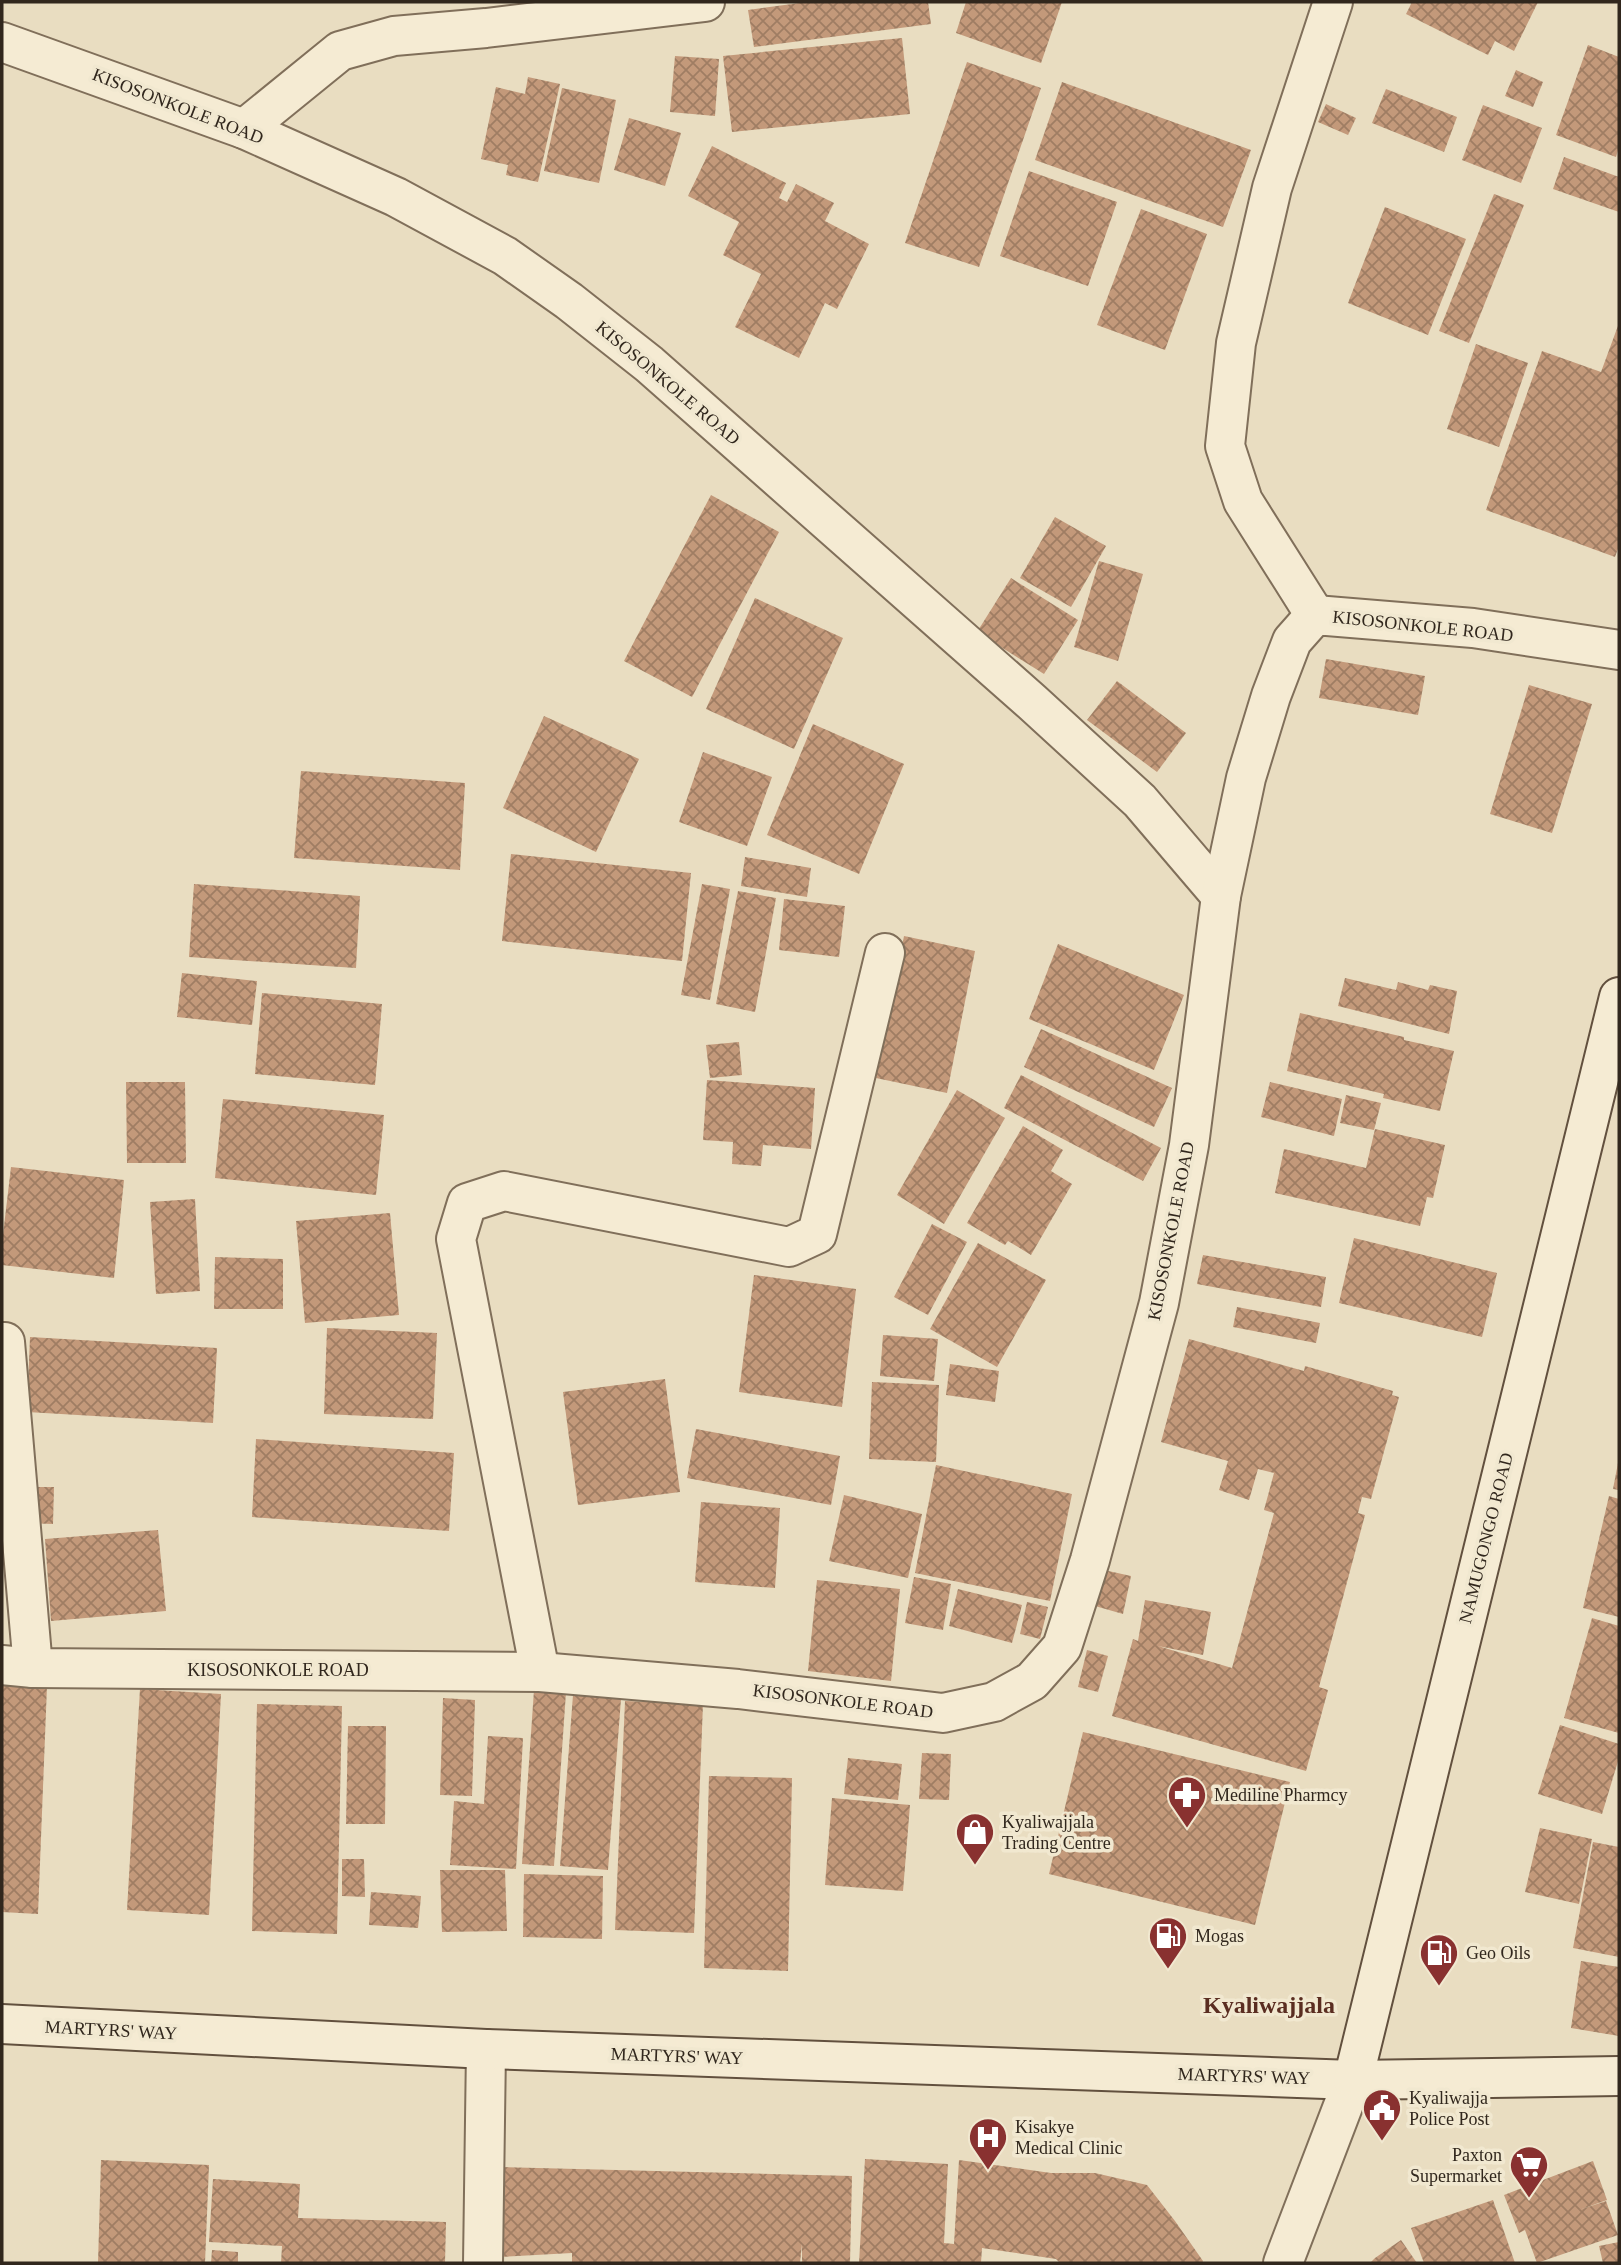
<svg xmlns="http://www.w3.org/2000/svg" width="1621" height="2265" font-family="Georgia,serif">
	<defs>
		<pattern id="building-cross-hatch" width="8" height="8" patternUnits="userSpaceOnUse" patternTransform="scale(1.75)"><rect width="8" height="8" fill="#c3997a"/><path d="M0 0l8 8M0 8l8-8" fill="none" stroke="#9f7d63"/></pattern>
	</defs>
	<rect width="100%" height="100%" fill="#e9ddc1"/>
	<!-- building -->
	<g fill="url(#building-cross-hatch)">
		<path d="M807,2H928L931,24L754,47L748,10Z"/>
		<path d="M966,2H1062L1041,63L956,33Z"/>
		<path d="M1412,2H1538L1514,51L1495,41L1488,55L1406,14Z"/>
		<path d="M902,38L910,114L732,132L723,56Z"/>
		<path d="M1588,45L1619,57V147L1616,157L1556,135Z"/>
		<path d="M675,56L719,59L715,116L670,112Z"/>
		<path d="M967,62L1041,88L979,267L905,243Z"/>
		<path d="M1516,70L1543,82L1533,107L1505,96Z"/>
		<path d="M528,77L560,84L538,182L506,175L508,165L481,159L496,87L525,94Z"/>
		<path d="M1062,82L1251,150L1223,227L1035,160Z"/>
		<path d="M562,88L616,100L599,183L544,171Z"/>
		<path d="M1386,89L1457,117L1444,152L1372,123Z"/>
		<path d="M1326,104L1356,118L1348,135L1318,122Z"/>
		<path d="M1483,105L1542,128L1521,183L1462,160Z"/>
		<path d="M629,118L681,133L665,186L614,170Z"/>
		<path d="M712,146L786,183L779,198L787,202L796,184L834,203L825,221L869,244L837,309L825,303L799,358L735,327L761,274L723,255L739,222L688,196Z"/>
		<path d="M1564,157L1619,177V212L1553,189Z"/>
		<path d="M1029,171L1117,202L1088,286L1000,256Z"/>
		<path d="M1494,194L1524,205L1469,343L1439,331Z"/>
		<path d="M1385,207L1466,239L1428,335L1348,303Z"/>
		<path d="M1141,209L1207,234L1165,350L1097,325Z"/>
		<path d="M1619,323V546L1615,557L1486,510L1542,351L1601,372Z"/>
		<path d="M1476,344L1528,363L1499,447L1447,429Z"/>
		<path d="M711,495L779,532L692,697L624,661Z"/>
		<path d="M1055,517L1106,546L1071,607L1020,578Z"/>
		<path d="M1099,561L1143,574L1118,661L1074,647Z"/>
		<path d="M1011,578L1078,620L1044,674L977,632Z"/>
		<path d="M755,598L843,638L794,749L706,709Z"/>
		<path d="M1326,659L1425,676L1418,715L1319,698Z"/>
		<path d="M1117,681L1186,733L1157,772L1087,720Z"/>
		<path d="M1529,685L1592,704L1552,833L1490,814Z"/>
		<path d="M544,716L639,759L596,852L503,808Z"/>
		<path d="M813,724L904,764L859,874L767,835Z"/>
		<path d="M703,752L772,777L747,846L679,822Z"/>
		<path d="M301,771L465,783L460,870L294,858Z"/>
		<path d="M511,854L691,873L682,961L502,941Z"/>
		<path d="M745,857L811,868L807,897L741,886Z"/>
		<path d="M194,884L360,896L356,968L189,957Z"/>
		<path d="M702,884L730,889L710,1000L681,995Z"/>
		<path d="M738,891L776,898L755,1012L716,1004Z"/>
		<path d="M784,899L845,906L839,957L779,950Z"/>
		<path d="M904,936L975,951L947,1093L876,1078Z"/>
		<path d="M1058,944L1184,995L1154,1070L1029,1019Z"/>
		<path d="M182,973L257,981L252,1025L177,1017Z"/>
		<path d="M1345,978L1396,990L1398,982L1428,990L1430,985L1457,991L1449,1034L1338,1006Z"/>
		<path d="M262,993L382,1004L375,1085L255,1074Z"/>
		<path d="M1300,1013L1404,1037V1040L1454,1051L1440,1111L1383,1098L1384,1094L1287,1071Z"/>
		<path d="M1041,1029L1172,1088L1154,1127L1024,1067Z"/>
		<path d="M739,1042L742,1075L710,1078L706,1045Z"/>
		<path d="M1021,1075L1161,1148L1143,1181L1004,1108Z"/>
		<path d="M707,1080L815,1088L811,1149L763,1145L761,1166L732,1164L733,1142L703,1140Z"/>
		<path d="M126,1082H185L186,1163H127Z"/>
		<path d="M1270,1082L1342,1099L1334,1136L1261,1117Z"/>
		<path d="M957,1090L1005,1118L944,1224L897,1195Z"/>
		<path d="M1346,1095L1381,1103L1374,1130L1340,1123Z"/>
		<path d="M223,1099L384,1115L376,1195L215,1178Z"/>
		<path d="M1023,1126L1063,1150L1051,1171L1072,1184L1031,1255L1008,1241L1005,1245L967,1223Z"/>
		<path d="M1375,1129L1445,1145L1433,1198L1427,1197L1420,1226L1275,1193L1284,1149L1366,1168Z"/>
		<path d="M11,1167L124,1180L114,1278L2,1265V1243Z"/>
		<path d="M195,1199L200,1291L156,1294L150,1202Z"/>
		<path d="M390,1213L399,1315L305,1323L296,1221Z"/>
		<path d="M932,1224L967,1242L928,1315L894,1297Z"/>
		<path d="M1354,1238L1497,1273L1482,1337L1339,1303Z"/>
		<path d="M978,1243L1046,1280L997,1367L930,1329Z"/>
		<path d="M1203,1255L1326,1277L1321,1307L1197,1284Z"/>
		<path d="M215,1257L283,1259V1309H214Z"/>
		<path d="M754,1275L856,1289L842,1407L739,1392Z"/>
		<path d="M1237,1307L1320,1323L1316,1343L1233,1327Z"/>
		<path d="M327,1328L437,1333L433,1419L324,1414Z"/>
		<path d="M883,1335L938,1339L934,1381L880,1376Z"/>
		<path d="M30,1337L217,1348L213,1423L27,1412Z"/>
		<path d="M1189,1339L1304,1371L1305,1366L1393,1391L1392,1395L1399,1397L1371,1499L1362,1497L1358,1513L1365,1515L1319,1687L1328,1690L1306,1771L1112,1716L1133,1639L1138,1641L1145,1600L1211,1612L1203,1655L1158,1646L1232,1668L1274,1513L1264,1510L1274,1473L1258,1469L1249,1500L1219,1490L1228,1461L1161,1442Z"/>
		<path d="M950,1364L999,1371L995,1402L946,1395Z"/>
		<path d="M665,1379L680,1492L578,1505L563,1392Z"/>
		<path d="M872,1382L939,1385L936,1462L869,1459Z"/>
		<path d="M696,1429L840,1456L831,1505L687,1478Z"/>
		<path d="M256,1439L454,1453L449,1531L252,1517Z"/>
		<path d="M1618,1463H1619V1490L1613,1489Z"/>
		<path d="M936,1465L1072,1494L1050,1601L915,1573Z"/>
		<path d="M25,1487H54L53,1524L23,1523Z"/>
		<path d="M844,1495L922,1514L908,1578L829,1561Z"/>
		<path d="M1609,1496L1619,1499V1617L1583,1608Z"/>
		<path d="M701,1502L780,1508L775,1588L695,1582Z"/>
		<path d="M158,1530L166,1611L51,1621L45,1539Z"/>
		<path d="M1104,1570L1131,1576L1123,1614L1095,1606Z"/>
		<path d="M914,1577L951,1584L943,1630L905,1623Z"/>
		<path d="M817,1580L900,1589L891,1681L808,1671Z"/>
		<path d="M958,1589L1022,1605L1012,1643L949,1626Z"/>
		<path d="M1027,1602L1048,1607L1040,1639L1020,1634Z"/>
		<path d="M1592,1618L1619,1626V1733L1564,1718Z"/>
		<path d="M1087,1650L1108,1656L1098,1692L1078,1687Z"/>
		<path d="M2,1684L47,1686L38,1914L2,1912Z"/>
		<path d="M140,1689L221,1694L209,1915L127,1910Z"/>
		<path d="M534,1690L566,1692L554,1866L522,1864Z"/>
		<path d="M573,1695L621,1699L608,1870L560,1866Z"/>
		<path d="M443,1698L475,1700L472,1796L440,1795Z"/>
		<path d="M625,1701L703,1704L694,1933L615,1930Z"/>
		<path d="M257,1704L342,1706L337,1934L252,1931Z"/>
		<path d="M1560,1725L1619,1744V1758L1602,1814L1538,1794Z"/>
		<path d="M348,1726H386L385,1824H346Z"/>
		<path d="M1083,1732L1290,1782L1255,1925L1049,1874Z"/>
		<path d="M488,1736L523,1738L516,1869L450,1865L454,1801L484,1804Z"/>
		<path d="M922,1753L951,1754L949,1800L919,1799Z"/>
		<path d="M848,1758L902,1764L898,1800L844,1794Z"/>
		<path d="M709,1776L792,1778L788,1971L704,1968Z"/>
		<path d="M832,1798L910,1805L903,1891L825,1885Z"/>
		<path d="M1540,1828L1592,1839L1579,1904L1525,1892Z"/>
		<path d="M1593,1842L1619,1847V1957L1573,1948Z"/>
		<path d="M342,1859H364L365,1897L342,1896Z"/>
		<path d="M440,1870H505L507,1931L442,1932Z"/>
		<path d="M524,1874L603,1876L602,1939L523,1937Z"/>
		<path d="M371,1892L421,1896L418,1928L369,1925Z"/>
		<path d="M1581,1961L1619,1967V2036L1571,2028Z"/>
		<path d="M865,2159L948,2164L944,2243L954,2244L959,2160L1051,2173H1095L1147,2185L1175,2221L1203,2261L1202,2263H1060L1056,2259L982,2248L981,2263H859Z"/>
		<path d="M101,2160L209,2165L205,2263H98Z"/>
		<path d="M1593,2161L1607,2200L1579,2210L1606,2201L1618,2235L1537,2263L1525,2230L1519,2233L1504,2195Z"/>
		<path d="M503,2167L852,2176L850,2263H802V2244L800,2263H572V2253L501,2257Z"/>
		<path d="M213,2179L300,2184L298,2218L446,2222L445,2263H281L282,2246L209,2242Z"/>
		<path d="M1493,2200L1515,2263H1424L1411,2228Z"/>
		<path d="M1401,2240L1417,2263H1370L1375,2258Z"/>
		<path d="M1619,2242V2263H1603L1599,2246Z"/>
		<path d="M212,2250L238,2252V2263H211Z"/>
	</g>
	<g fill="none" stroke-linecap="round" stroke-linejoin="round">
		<!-- minor casing -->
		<g stroke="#806f5a" stroke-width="42">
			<g id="minor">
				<path d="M2,42L244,129L396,197L505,256L569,301L649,364L1032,702L1140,801L1221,896L1189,1145L1159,1303L1090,1560L1062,1647L1032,1681L994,1702L943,1713L738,1689L540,1672L33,1668L2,1665"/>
				<path d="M244,129L340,51L394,36L486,28L705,2"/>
				<path d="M1315,615L1243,501L1225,446L1236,343L1272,188L1333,2"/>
				<path d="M1221,896L1246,778L1271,696L1292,641L1315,615L1473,628L1619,650"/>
				<path d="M5,1342L33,1668"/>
				<path d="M540,1672L456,1239L467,1203L504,1191L789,1247L817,1234L885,953"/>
				<path d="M483,2263L486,2049"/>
			</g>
		</g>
		<!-- tertiary casing -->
		<g stroke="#806f5a" stroke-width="42">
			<path id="tertiary" d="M1283,2263L1353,2080"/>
		</g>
		<!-- secondary casing -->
		<g stroke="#62503e" stroke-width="42">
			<g id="secondary">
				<path d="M2,2024L486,2049L1353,2080L1619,2076"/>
				<path d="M1353,2080L1619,997"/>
			</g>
		</g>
		<!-- minor -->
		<use href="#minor" stroke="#f5ebd3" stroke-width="38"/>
		<!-- tertiary -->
		<use href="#tertiary" stroke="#f5ebd3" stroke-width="38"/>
		<!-- secondary -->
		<use href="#secondary" stroke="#f5ebd3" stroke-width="38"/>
	</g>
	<!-- icons -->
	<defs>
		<g id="pharmacy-pin" transform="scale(2.0125)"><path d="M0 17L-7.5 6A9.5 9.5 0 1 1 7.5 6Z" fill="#893130" stroke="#f1e8d0"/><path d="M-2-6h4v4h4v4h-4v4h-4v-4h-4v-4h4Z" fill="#fff"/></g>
		<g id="shop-pin" transform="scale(2.0125)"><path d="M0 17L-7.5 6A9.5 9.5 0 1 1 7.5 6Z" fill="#893130" stroke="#f1e8d0"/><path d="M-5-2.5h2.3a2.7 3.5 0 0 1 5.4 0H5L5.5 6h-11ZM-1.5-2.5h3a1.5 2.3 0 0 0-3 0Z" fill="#fff"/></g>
		<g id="fuel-pin" transform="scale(2.0125)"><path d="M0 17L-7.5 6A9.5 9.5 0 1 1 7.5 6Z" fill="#893130" stroke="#f1e8d0"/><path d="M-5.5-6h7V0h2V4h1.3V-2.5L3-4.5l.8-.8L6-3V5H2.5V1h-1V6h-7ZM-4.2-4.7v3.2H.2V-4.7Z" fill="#fff"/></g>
		<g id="civic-pin" transform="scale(2.0125)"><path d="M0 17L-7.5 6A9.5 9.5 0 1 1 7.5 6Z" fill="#893130" stroke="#f1e8d0"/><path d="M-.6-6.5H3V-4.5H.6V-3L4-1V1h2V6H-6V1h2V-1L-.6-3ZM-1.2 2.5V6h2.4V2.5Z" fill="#fff"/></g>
		<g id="hospital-pin" transform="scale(2.0125)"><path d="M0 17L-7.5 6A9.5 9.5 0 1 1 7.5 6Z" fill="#893130" stroke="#f1e8d0"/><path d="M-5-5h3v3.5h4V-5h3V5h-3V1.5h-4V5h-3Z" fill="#fff"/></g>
		<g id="supermarket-pin" transform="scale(2.0125)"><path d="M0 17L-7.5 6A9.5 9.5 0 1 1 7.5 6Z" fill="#893130" stroke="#f1e8d0"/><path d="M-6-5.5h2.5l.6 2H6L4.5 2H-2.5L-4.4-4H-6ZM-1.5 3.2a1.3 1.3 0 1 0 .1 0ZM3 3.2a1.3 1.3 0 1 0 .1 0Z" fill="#fff"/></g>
	</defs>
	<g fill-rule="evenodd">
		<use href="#pharmacy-pin" x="1187" y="1795"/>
		<use href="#shop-pin" x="975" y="1832"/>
		<use href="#fuel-pin" x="1168" y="1936"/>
		<use href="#fuel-pin" x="1439" y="1953"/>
		<use href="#civic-pin" x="1382" y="2108"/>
		<use href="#hospital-pin" x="988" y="2137"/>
		<use href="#supermarket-pin" x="1529" y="2165"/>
	</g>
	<g text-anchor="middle" stroke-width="7" stroke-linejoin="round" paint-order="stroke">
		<!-- street labels -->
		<g font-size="18" fill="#31271d" stroke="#f1e8d0">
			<text transform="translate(178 106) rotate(21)" y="6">KISOSONKOLE ROAD</text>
			<text transform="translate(668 383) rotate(40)" y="6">KISOSONKOLE ROAD</text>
			<text transform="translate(1423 626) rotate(6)" y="6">KISOSONKOLE ROAD</text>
			<text transform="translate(1171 1231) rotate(-79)" y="6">KISOSONKOLE ROAD</text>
			<text transform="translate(1486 1538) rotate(-76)" y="6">NAMUGONGO ROAD</text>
			<text x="278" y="1676">KISOSONKOLE ROAD</text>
			<text transform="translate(843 1701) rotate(7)" y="6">KISOSONKOLE ROAD</text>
			<text transform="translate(111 2030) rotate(3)" y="6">MARTYRS' WAY</text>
			<text transform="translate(677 2056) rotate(2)" y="6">MARTYRS' WAY</text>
			<text transform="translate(1244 2076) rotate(2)" y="6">MARTYRS' WAY</text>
		</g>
		<!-- poi labels -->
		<g font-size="18" fill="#31271d" stroke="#f1e8d0" text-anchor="start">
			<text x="1214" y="1801">Mediline Pharmcy</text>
			<text x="1002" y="1828">Kyaliwajjala<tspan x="1002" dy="21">Trading Centre</tspan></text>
			<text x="1195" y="1942">Mogas</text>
			<text x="1466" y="1959">Geo Oils</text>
			<text x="1409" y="2104">Kyaliwajja<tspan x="1409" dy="21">Police Post</tspan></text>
			<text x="1015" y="2133">Kisakye<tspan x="1015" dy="21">Medical Clinic</tspan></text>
			<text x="1502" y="2161" text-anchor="end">Paxton<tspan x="1502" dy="21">Supermarket</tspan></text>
		</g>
		<!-- district labels -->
		<g font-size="24" font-weight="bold" fill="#5a2d21" stroke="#f1e8d0">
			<text x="1269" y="2013">Kyaliwajjala</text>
		</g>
	</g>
	<!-- border -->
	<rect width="1621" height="2265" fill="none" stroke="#31271d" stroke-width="7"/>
</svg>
